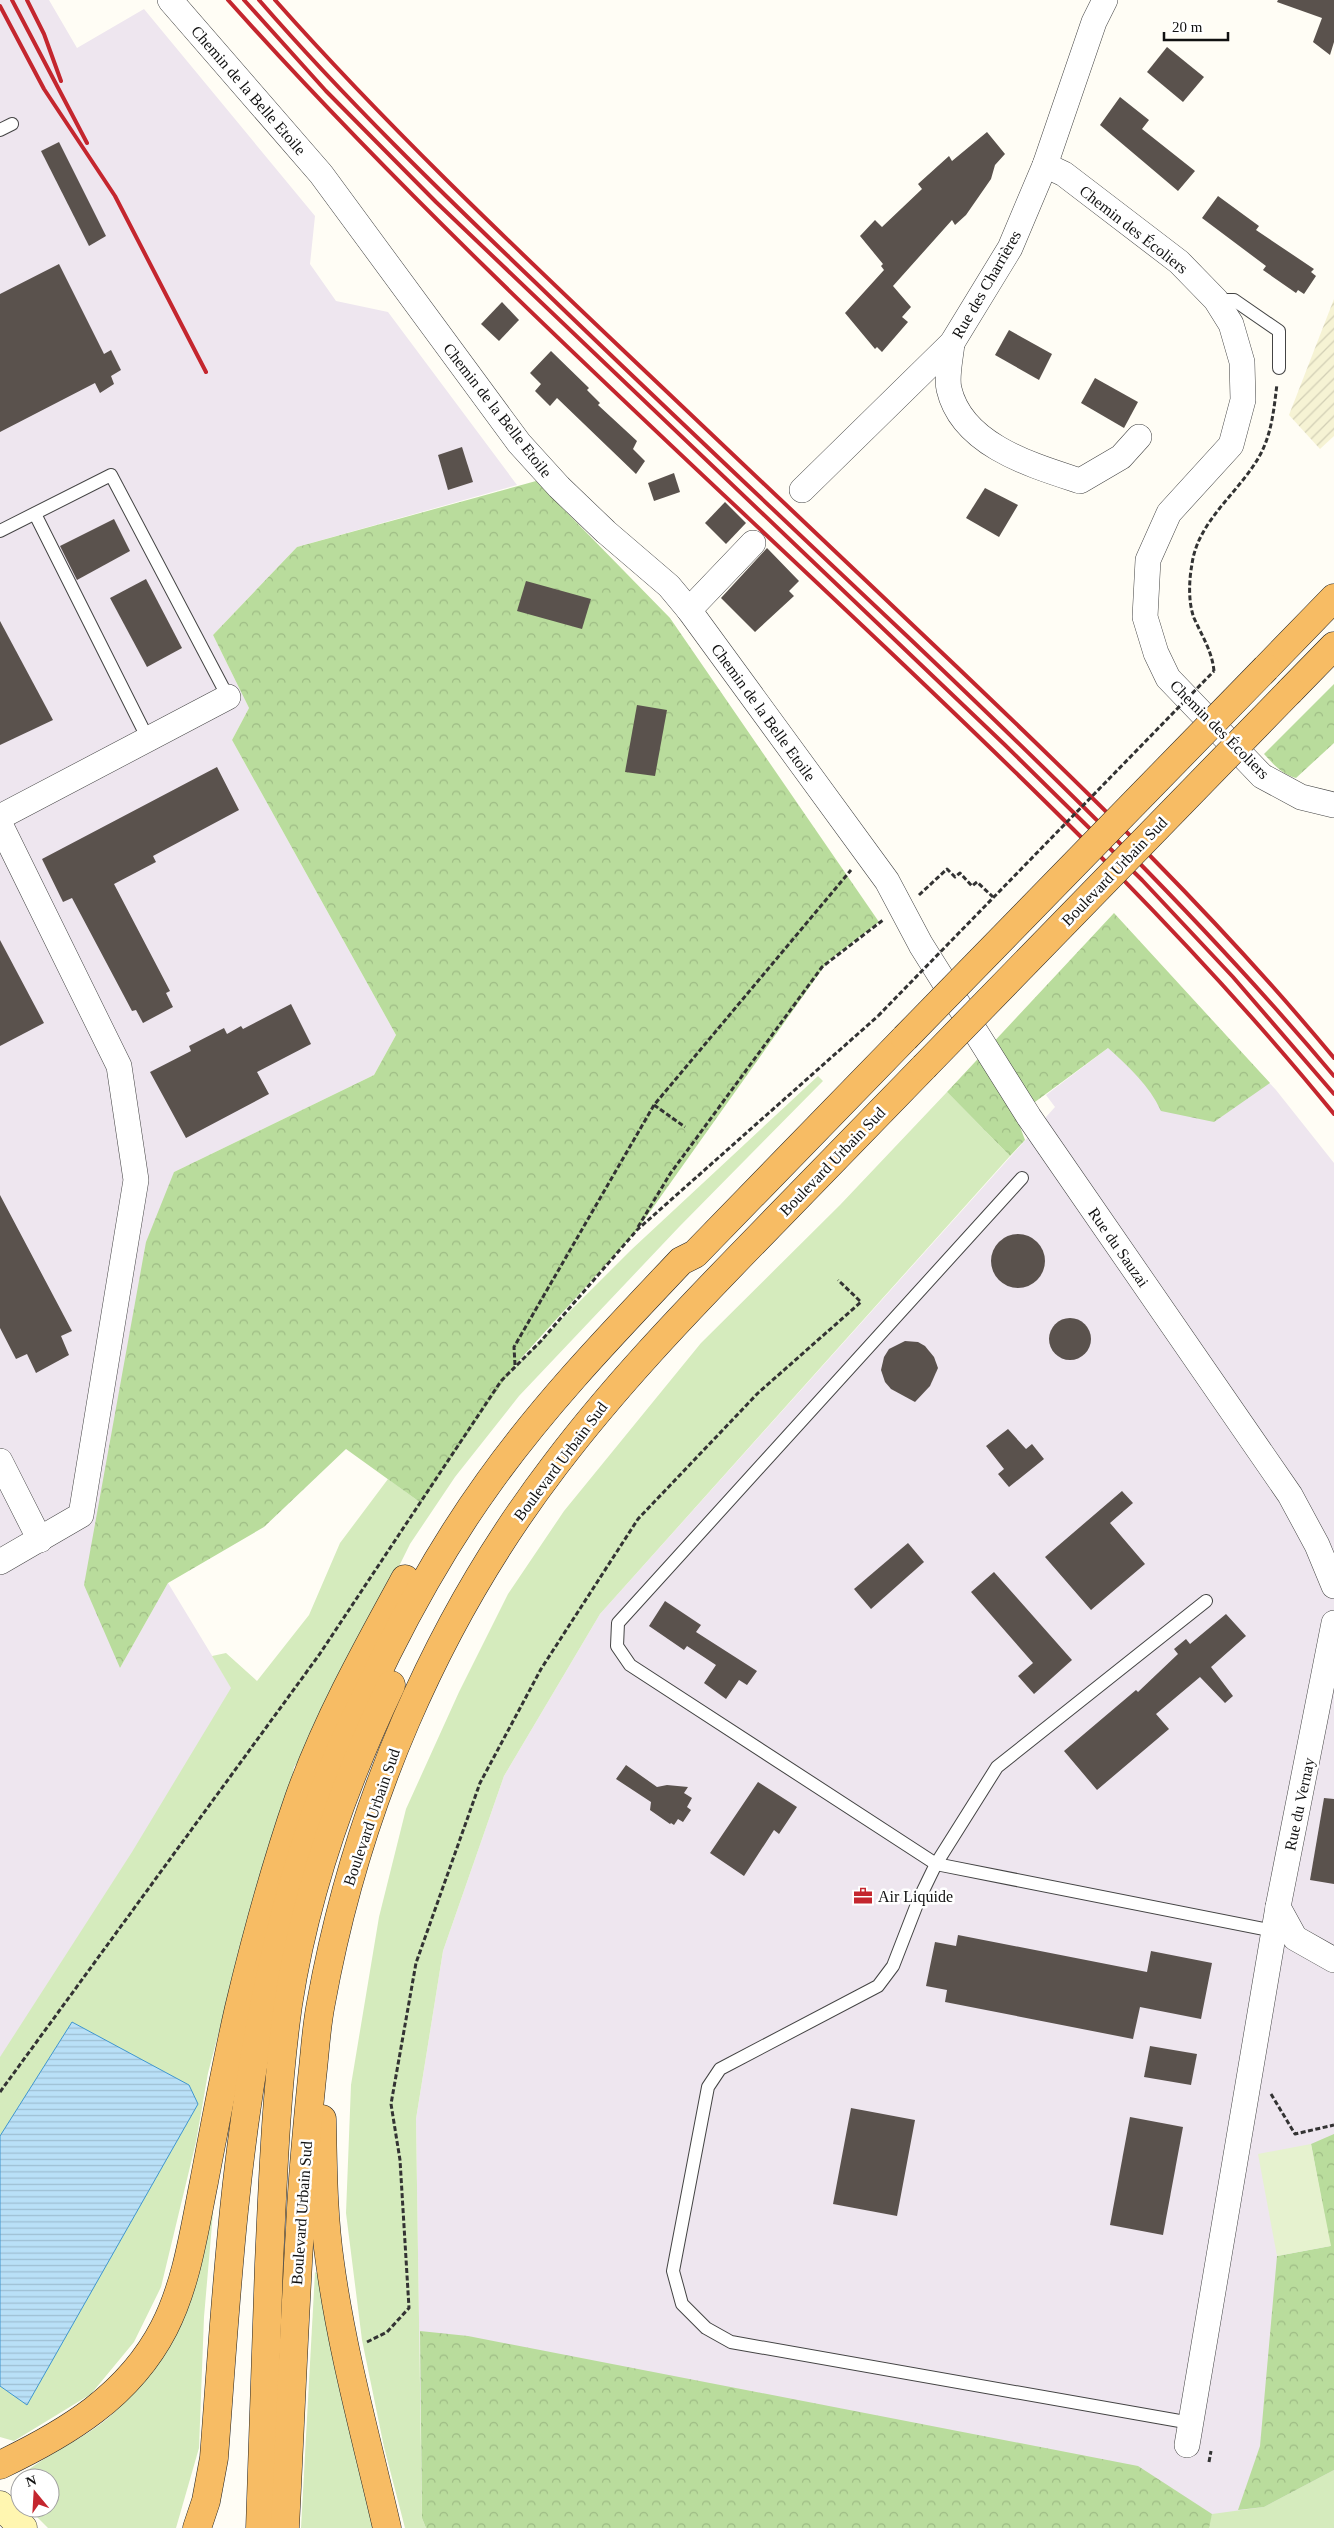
<svg xmlns="http://www.w3.org/2000/svg" width="1334" height="2528" font-family="'Times New Roman',serif">
	<defs>
		<pattern id="farmland-furrows" width="10" height="10" patternUnits="userSpaceOnUse" patternTransform="scale(1.25)"><rect width="10" height="10" fill="#f6f3d4"/><path d="M-1 1l2-2M0 10L10 0M9 11l2-2" fill="none" stroke="#d2cfb5"/></pattern>
		<pattern id="forest-crowns" width="20" height="18" patternUnits="userSpaceOnUse" patternTransform="scale(1.25)"><rect width="20" height="18" fill="#b9dc9c"/><path d="M2 6a3 3 0 1 1 6 0M12 15a3 3 0 1 1 6 0" fill="none" stroke="#9ebc85"/></pattern>
		<pattern id="water-rules" width="6" height="5" patternUnits="userSpaceOnUse" patternTransform="scale(1.25)"><rect width="6" height="5" fill="#b9e0f7"/><path d="M0 2.5h6" fill="none" stroke="#9ebfd3"/></pattern>
	</defs>
	<rect width="100%" height="100%" fill="#fffdf5"/>
	<!-- industrial -->
	<g fill="#eee6ef">
		<path d="M0,0H49L77,48L144,9L315,216L310,264L336,301L388,312L517,485L297,547L213,635L249,708L232,740L396,1035L374,1075L174,1172L120,1668L168,1583L231,1687L245,1737L0,2058Z"/>
		<path d="M1171,977L1276,1090L1334,1163V2528H426L422,2518L416,2119L443,1951L504,1776L600,1614L1055,1107L1046,1095L1108,1048Z"/>
	</g>
	<!-- farmland -->
	<path fill="url(#farmland-furrows)" d="M1334,299V436L1320,449L1289,415Z"/>
	<!-- grass -->
	<g fill="#d5ebbd">
		<path d="M818,1076L823,1081L679,1227L519,1396L455,1477L410,1544L309,1748L294,1767L285,1816L251,1910L208,2073L196,2142L161,2287L134,2342L91,2394L14,2441L0,2437V2386L27,2404L0,2136V2057L132,1852L231,1688L212,1656L226,1653L257,1681L309,1615L340,1543L388,1479L421,1503L513,1368L631,1250Z"/>
		<path d="M947,1092L1010,1156L600,1614L504,1776L443,1951L416,2119L422,2518L426,2528H405L384,2447L362,2340L346,2213L351,2085L379,1917L406,1809L459,1692L508,1594L564,1511L701,1343L840,1205Z"/>
		<path d="M208,2212L213,2213L204,2317L199,2448L176,2528H48L28,2508H50V2478H23L24,2473C47,2455 74,2443 98,2426C167,2376 183,2288 208,2212Z"/>
		<path d="M315,2272L323,2277L377,2528H301Z"/>
		<path d="M1334,2470V2528H1208L1212,2514L1264,2507Z"/>
	</g>
	<!-- forest -->
	<g fill="url(#forest-crowns)">
		<path d="M536,481L670,618L879,922L828,961L637,1230L515,1365L421,1503L346,1449L264,1527L168,1583L120,1668L84,1585L146,1242L174,1172L374,1075L396,1035L232,740L249,708L213,635L297,547Z"/>
		<path d="M1334,684V743L1296,778C1283,775 1273,764 1264,754Z"/>
		<path d="M1114,913L1270,1083L1214,1122L1161,1111C1149,1085 1129,1067 1108,1048L1016,1116L1025,1140L1010,1156L947,1092Z"/>
		<path d="M1334,2134V2470L1264,2507L1238,2510L1260,2446L1277,2256L1330,2246L1311,2144Z"/>
		<path d="M420,2331L468,2336L1138,2466L1212,2514L1209,2528H426L422,2518Z"/>
	</g>
	<!-- pitch -->
	<path fill="#e6f2cf" d="M1311,2144L1331,2246L1277,2256L1258,2154Z"/>
	<!-- water -->
	<path fill="url(#water-rules)" stroke="#3f96cf" d="M72,2022L189,2085L198,2104L27,2405L0,2386V2136Z"/>
	<!-- building -->
	<g fill="#5a524d">
		<path d="M1278,0H1334V42L1330,55L1313,42L1322,18L1277,2Z"/>
		<path d="M1167,47L1204,77L1183,102L1147,72Z"/>
		<path d="M1120,97L1149,120L1142,129L1195,171L1178,191L1100,125Z"/>
		<path d="M987,132L1005,154L995,165L991,179L966,215L955,225L952,220L893,286L911,307L902,317L908,322L882,352L877,347L875,349L845,313L884,270L881,266L883,264L860,236L875,220L882,227L922,189L918,184L949,156L952,161Z"/>
		<path d="M59,142L106,236L89,246L41,151Z"/>
		<path d="M1218,196L1259,226L1256,230L1314,269L1311,272L1316,276L1304,294L1298,290L1296,293L1263,270L1266,266L1202,218Z"/>
		<path d="M59,264L104,354L111,350L121,370L111,376L114,384L100,393L95,383L0,432V294Z"/>
		<path d="M502,302L519,320L499,341L481,324Z"/>
		<path d="M1009,330L1052,354L1039,380L995,355Z"/>
		<path d="M551,351L589,388L587,390L600,403L598,405L637,441L633,449L645,461L636,474L557,398L550,406L535,391L541,384L530,373Z"/>
		<path d="M1095,378L1138,402L1124,428L1081,403Z"/>
		<path d="M462,447L473,482L448,490L438,455Z"/>
		<path d="M674,473L680,492L654,501L648,483Z"/>
		<path d="M985,488L1018,505L999,537L966,518Z"/>
		<path d="M725,502L746,523L726,544L705,523Z"/>
		<path d="M114,519L130,551L77,580L60,546Z"/>
		<path d="M767,548L799,581L789,591L794,596L755,632L721,598Z"/>
		<path d="M146,579L182,648L147,667L110,598Z"/>
		<path d="M526,581L591,599L582,629L517,611Z"/>
		<path d="M0,621L53,720L0,745Z"/>
		<path d="M637,705L667,710L655,776L625,772Z"/>
		<path d="M217,767L239,810L153,856L156,862L114,884L170,991L166,993L173,1007L143,1023L136,1010L132,1011L72,898L63,902L42,859Z"/>
		<path d="M0,940L44,1023L0,1046Z"/>
		<path d="M291,1004L311,1044L257,1072L269,1094L186,1138L150,1072L191,1051L189,1046L224,1028L227,1034L241,1026L243,1029Z"/>
		<path d="M0,1195L72,1331L61,1336L69,1355L36,1373L27,1354L16,1359L0,1328Z"/>
		<circle cx="1018" cy="1261" r="27"/>
		<circle cx="1070" cy="1339" r="21"/>
		<path d="M905,1341L918,1342L925,1346L934,1357L938,1368L930,1386L915,1402L891,1389L885,1382L881,1370L884,1357L889,1349Z"/>
		<path d="M1008,1429L1026,1449L1032,1444L1044,1459L1009,1487L998,1474L1004,1469L986,1446Z"/>
		<path d="M1122,1491L1133,1503L1110,1523L1145,1564L1091,1610L1045,1557Z"/>
		<path d="M908,1543L924,1562L871,1609L854,1589Z"/>
		<path d="M994,1572L1072,1660L1034,1694L1018,1676L1033,1663L971,1592Z"/>
		<path d="M665,1601L701,1625L696,1632L757,1671L747,1685L739,1680L726,1699L704,1683L716,1665L687,1646L684,1650L649,1626Z"/>
		<path d="M1226,1614L1246,1636L1211,1667L1233,1696L1225,1703L1200,1677L1156,1714L1169,1729L1097,1790L1064,1751L1136,1690L1138,1692L1178,1654L1174,1649L1186,1639L1190,1644Z"/>
		<path d="M626,1765L657,1787L667,1785L688,1787L684,1793L692,1798L687,1807L691,1810L683,1822L678,1819L674,1825L671,1823L670,1824L650,1810L651,1802L616,1779Z"/>
		<path d="M758,1782L797,1807L779,1834L774,1830L744,1876L710,1853Z"/>
		<path d="M1324,1798L1334,1799V1884L1310,1880Z"/>
		<path d="M958,1935L1147,1972L1151,1951L1212,1963L1201,2019L1140,2007L1133,2039L945,2002L947,1990L926,1986L935,1942L956,1946Z"/>
		<path d="M1150,2046L1197,2054L1191,2085L1144,2077Z"/>
		<path d="M851,2108L915,2120L897,2216L833,2204Z"/>
		<path d="M1130,2117L1183,2127L1163,2235L1110,2225Z"/>
	</g>
	<g fill="none" stroke-linecap="round" stroke-linejoin="round">
		<!-- service casing -->
		<g stroke="#444" stroke-width="14">
			<g id="service">
				<path d="M0,130L12,124"/>
				<path d="M1216,300H1234L1279,331V368"/>
				<path d="M35,514L148,739"/>
				<path d="M0,531L111,475L228,697"/>
				<path d="M1022,1178L618,1623L617,1646L630,1665L936,1864L1274,1931"/>
				<path d="M1191,2423L731,2342L706,2328L682,2304L673,2271L708,2087L720,2069L878,1986L893,1966L919,1899L936,1864L997,1767L1206,1601"/>
			</g>
		</g>
		<!-- minor casing -->
		<g stroke="#444" stroke-width="26">
			<g id="minor">
				<path d="M170,0L321,174L519,443L559,487L606,532L669,586L689,610L887,881L921,945L1029,1117L1290,1495L1317,1545L1334,1586"/>
				<path d="M1045,165L1064,174L1179,262L1216,300L1231,324L1242,362L1243,400L1231,445L1169,513L1148,560L1145,617L1156,653L1168,678L1262,776L1301,797L1334,805"/>
				<path d="M952,343C951,356 946,376 949,389C962,445 1031,465 1080,481L1121,457L1139,437"/>
				<path d="M802,490L952,343L1010,248L1045,165L1094,22L1105,0"/>
				<path d="M689,610L753,543"/>
				<path d="M0,817L228,697"/>
				<path d="M0,824L119,1066L136,1180L81,1515L0,1562"/>
				<path d="M0,1461L40,1540"/>
				<path d="M1334,1623L1278,1907L1295,1938L1334,1960"/>
				<path d="M1187,2445L1278,1907"/>
			</g>
		</g>
		<!-- secondary casing -->
		<g stroke="#333" stroke-width="29">
			<path id="secondary" d="M0,2505L23,2528"/>
		</g>
		<!-- trunk casing -->
		<g stroke="#222" stroke-width="29">
			<g id="trunk">
				<path d="M1266,668L1334,598"/>
				<path d="M1290,691L1334,646"/>
				<path d="M322,2119C323,2167 323,2215 330,2263C342,2352 367,2441 387,2528"/>
				<path d="M0,2465C67,2433 129,2396 164,2328C187,2283 194,2231 204,2182C215,2124 226,2065 239,2008C256,1937 275,1867 299,1798C326,1722 366,1650 405,1579"/>
				<path d="M197,2528L206,2501L214,2458C225,2313 233,2166 261,2022C277,1938 299,1853 331,1773C347,1732 368,1693 387,1653C417,1593 450,1536 489,1482C546,1402 614,1332 681,1261L695,1254L905,1038"/>
				<path d="M260,2528C263,2440 266,2352 269,2264C273,2178 276,2091 288,2005C305,1894 343,1786 391,1685"/>
				<path d="M285,2528C290,2428 294,2328 300,2228C302,2178 307,2128 312,2078C315,2053 316,2028 321,2003C356,1809 435,1622 555,1465C614,1387 681,1317 749,1247C807,1187 865,1127 924,1067"/>
			</g>
		</g>
		<!-- path -->
		<g stroke="#333" stroke-width="3" stroke-dasharray="5 2.5" stroke-linecap="butt">
			<path d="M1214,671C1212,651 1202,636 1194,618C1188,602 1189,580 1192,564C1198,520 1240,492 1260,455C1272,433 1274,408 1277,384"/>
			<path d="M919,895L947,869L955,877L960,873L972,886L977,882L993,897"/>
			<path d="M654,1105L685,1127"/>
			<path d="M638,1227L670,1174L822,967L883,920"/>
			<path d="M515,1365L514,1347L654,1105L851,870"/>
			<path d="M0,2092L319,1655L501,1381L541,1341L637,1230L878,1016"/>
			<path d="M1271,2094L1295,2134L1334,2125"/>
			<path d="M367,2342L387,2332L409,2308L400,2160L391,2104L416,1963L480,1783L541,1669L638,1519L758,1393L861,1302L838,1280"/>
			<path d="M1209,2462L1211,2451"/>
		</g>
		<!-- service -->
		<use href="#service" stroke="#fff" stroke-width="12"/>
		<!-- minor -->
		<use href="#minor" stroke="#fff" stroke-width="25"/>
		<!-- secondary -->
		<use href="#secondary" stroke="#fff6b0" stroke-width="28"/>
		<!-- trunk -->
		<use href="#trunk" stroke="#f7bc64" stroke-width="28"/>
		<!-- rail -->
		<g stroke="#c4262e" stroke-width="4">
			<path d="M12,0L87,143"/>
			<path d="M27,0L44,34L61,81"/>
			<path d="M228,0C433,229 663,436 886,648C1042,796 1198,947 1334,1114"/>
			<path d="M244,0L326,91L436,202L1005,745L1142,880L1233,977L1334,1094"/>
			<path d="M259,0C346,100 441,192 537,284C660,403 784,520 908,637C1056,778 1202,919 1334,1076"/>
			<path d="M275,0C385,124 505,238 625,352C736,457 847,563 958,668C1089,793 1219,919 1334,1058"/>
			<path d="M0,6L44,89L115,196L206,372"/>
		</g>
		<!-- trunk-bridge casing -->
		<g stroke="#222" stroke-width="29" stroke-linecap="butt">
			<g id="trunk-bridge">
				<path d="M905,1038L1266,668"/>
				<path d="M924,1067L1290,691"/>
			</g>
		</g>
		<!-- path-bridge -->
		<path stroke="#333" stroke-width="3" stroke-dasharray="5 2.5" stroke-linecap="butt" d="M878,1016L1214,671"/>
		<!-- trunk-bridge -->
		<use href="#trunk-bridge" stroke="#f7bc64" stroke-width="28"/>
	</g>
	<!-- icons -->
	<defs>
		<g id="office-bare" transform="scale(1.5)"><path d="M-6-3h4V-5.5h4V-3h4V5H-6ZM-1-4.5V-3h2v-1.5ZM-6 0V1H6V0Z" fill="#c4262e" stroke="#fff" stroke-width="2.5" paint-order="stroke"/></g>
	</defs>
	<g fill-rule="evenodd">
		<use href="#office-bare" x="863" y="1896"/>
	</g>
	<g text-anchor="middle" stroke-width="5" stroke-linejoin="round" paint-order="stroke">
		<!-- street labels -->
		<g font-size="16" fill="#111" stroke="#fff">
			<text transform="translate(249 90) rotate(49)" y="6">Chemin de la Belle Etoile</text>
			<text transform="translate(1134 229) rotate(38)" y="6">Chemin des Écoliers</text>
			<text transform="translate(986 284) rotate(-60)" y="6">Rue des Charrières</text>
			<text transform="translate(498 410) rotate(52)" y="6">Chemin de la Belle Etoile</text>
			<text transform="translate(764 712) rotate(54)" y="6">Chemin de la Belle Etoile</text>
			<text transform="translate(1220 729) rotate(45)" y="6">Chemin des Écoliers</text>
			<text transform="translate(1114 871) rotate(-46)" y="6">Boulevard Urbain Sud</text>
			<text transform="translate(832 1161) rotate(-46)" y="6">Boulevard Urbain Sud</text>
			<text transform="translate(1119 1247) rotate(55)" y="6">Rue du Sauzai</text>
			<text transform="translate(560 1461) rotate(-53)" y="6">Boulevard Urbain Sud</text>
			<text transform="translate(1299 1804) rotate(-78)" y="6">Rue du Vernay</text>
			<text transform="translate(371 1817) rotate(-71)" y="6">Boulevard Urbain Sud</text>
			<text transform="translate(301 2213) rotate(-86)" y="6">Boulevard Urbain Sud</text>
		</g>
		<!-- poi labels -->
		<g font-size="16" fill="#111" stroke="#fff" text-anchor="start">
			<text x="878" y="1902">Air Liquide</text>
		</g>
	</g>
	<!-- north arrow -->
	<g transform="translate(35 2493) rotate(342)"><circle r="24" fill="#ffffff" stroke="#a0a0a0"/>
	<path d="M0-4L9 19L0 12L-9 19Z" fill="#c4262e"/>
	<text y="-8" font-size="14" font-weight="bold" text-anchor="middle" fill="#111111">N</text>
	</g>
	<!-- scale -->
	<path d="M1164 32v8h64v-8" fill="none" stroke="#111111" stroke-width="2.5"/>
	<text x="1172" y="32" font-size="15" fill="#111111" stroke="#ffffff" stroke-width="4" paint-order="stroke">20 m</text>
</svg>
